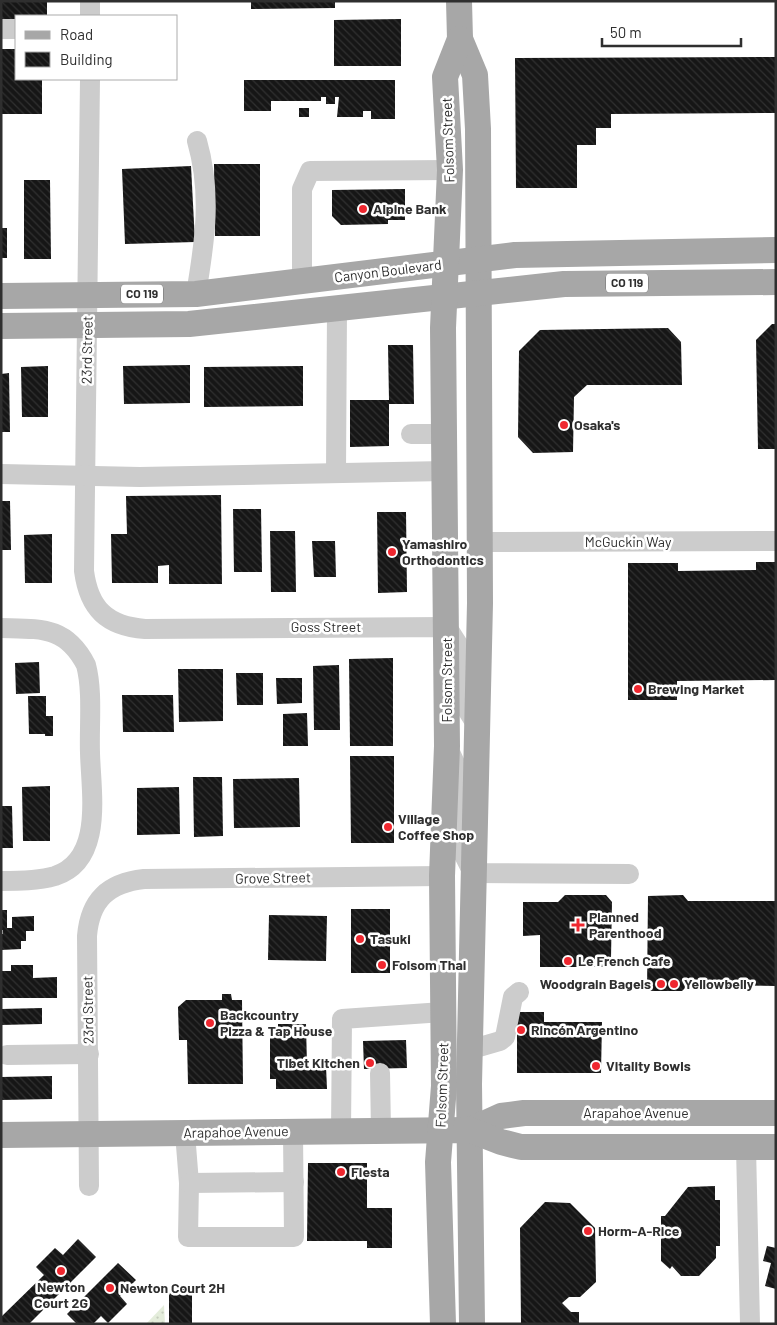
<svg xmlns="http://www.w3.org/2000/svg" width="777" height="1325" font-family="Barlow,sans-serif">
	<defs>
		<pattern id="park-dots" width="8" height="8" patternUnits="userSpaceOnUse" patternTransform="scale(1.25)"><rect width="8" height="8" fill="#e4eddb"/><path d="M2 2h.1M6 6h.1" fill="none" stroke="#c4ccbc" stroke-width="1.8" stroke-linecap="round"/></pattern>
		<pattern id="building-back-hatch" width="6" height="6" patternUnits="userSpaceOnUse" patternTransform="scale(1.25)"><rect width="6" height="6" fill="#161616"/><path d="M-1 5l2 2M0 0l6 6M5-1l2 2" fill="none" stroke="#303030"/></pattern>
	</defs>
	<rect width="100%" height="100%" fill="#fff"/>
	<!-- park -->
	<path fill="url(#park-dots)" d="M164,1305L165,1324H146Z"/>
	<!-- building -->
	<g fill="url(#building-back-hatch)">
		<path d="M1,1H47V16H16V22H1Z"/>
		<path d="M251,1H335V8L251,9Z"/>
		<path d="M401,19V66H334V20Z"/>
		<path d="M1,49H16V79H42V114H1Z"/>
		<path d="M776,57V113L611,114V128H596V145H577V188H516L515,58Z"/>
		<path d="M244,80H395V119H371V111H363V117H337L339,97H335V104H326V97H321V101H271V111H244Z"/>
		<rect x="299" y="108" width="10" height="9"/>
		<path d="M214,164H260V236H215Z"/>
		<path d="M191,166L195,242L125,244L122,169Z"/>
		<path d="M24,180H50L51,259H24Z"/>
		<path d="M405,189V220H388V224L341,225L332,216V190Z"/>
		<rect x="1" y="228" width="6" height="30"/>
		<path d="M772,324H776V449H758L756,340Z"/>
		<path d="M668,328L681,342L682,385H587L574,397L573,452L533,453L518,437L519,351L540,330Z"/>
		<path d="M388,345H413L414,404H389V446L350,447V400H389Z"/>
		<path d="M190,365V403L124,404L123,366Z"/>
		<path d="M48,366V417H22L21,367Z"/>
		<path d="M303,366V406L204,407V367Z"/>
		<path d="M9,373L10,432H1V374Z"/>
		<path d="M221,495L222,584H169V565L158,566V583H112L111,534H127L126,496Z"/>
		<path d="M1,501H10L11,550H1Z"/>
		<path d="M233,509H261L262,572H234Z"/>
		<path d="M377,512H406L407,592L378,593Z"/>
		<path d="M270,531H295L296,592H271Z"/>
		<path d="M52,534V583H25L24,535Z"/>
		<path d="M312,541H335L336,577H314Z"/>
		<path d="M756,562H776V680L677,681V700H628V563H678V571L756,570Z"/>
		<path d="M393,658V746H350L349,659Z"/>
		<path d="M39,662L40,693L16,694L15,663Z"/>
		<path d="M339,665L340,730H314L313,666Z"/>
		<path d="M178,669H223V721L179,722Z"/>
		<path d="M236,673H263V705H237Z"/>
		<path d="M276,678H302V703L277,704Z"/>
		<path d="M122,695H173L174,732H123Z"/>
		<path d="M28,696H46V716H53V736H45V734H29Z"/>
		<path d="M307,713L308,746H283V714Z"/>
		<path d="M350,756H394V843H351Z"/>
		<path d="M193,777H222L223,836L194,837Z"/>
		<path d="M299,778L300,827L234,828L233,779Z"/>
		<path d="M50,786V841H23L22,787Z"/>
		<path d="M179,787L180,834L137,835V788Z"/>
		<path d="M1,806H12L13,848H1Z"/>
		<path d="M565,895H606L612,902L611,958L604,967H540V935L523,936V902H558Z"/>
		<path d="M683,895L688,901H776V986L688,985L682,991H647L648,896Z"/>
		<rect x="351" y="909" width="39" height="64"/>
		<path d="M1,910H7V928H12V917L34,916V931H26V941H21V949L1,950V934H3V930H1Z"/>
		<path d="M269,915L327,916L326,961L268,960Z"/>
		<path d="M11,965H33V978L57,977V998H1V971H11Z"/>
		<path d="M222,994H231L232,1000H242L243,1084H188L187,1040H179L178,1007L186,1000H222Z"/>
		<path d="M42,1008V1024L1,1025V1009Z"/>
		<path d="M517,1012H544V1022H602L601,1073H517Z"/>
		<path d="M278,1024H306L307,1066H326L327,1089H276V1079H270V1036H278Z"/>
		<path d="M406,1040L407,1068L364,1069L363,1041Z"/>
		<path d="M52,1076V1099L1,1100V1077Z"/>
		<path d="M308,1163H367V1208H392V1248H367V1241H307Z"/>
		<path d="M715,1186V1200H720V1246H716V1258L699,1276H681L672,1266L670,1269L661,1261V1216H665L688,1187Z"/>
		<path d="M545,1202L570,1203L595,1228L596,1282L580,1297H569L562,1303L571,1312H579V1324H521L520,1228Z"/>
		<path d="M78,1239L96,1257L29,1324H1V1317L44,1275L36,1267L55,1248L63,1255Z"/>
		<path d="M767,1246L776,1248V1289L765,1286L771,1263L763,1261Z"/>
		<path d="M118,1263L136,1280L120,1296L127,1304L108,1323L101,1316L93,1324H77L67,1314Z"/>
		<rect x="169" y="1288" width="23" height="36"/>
	</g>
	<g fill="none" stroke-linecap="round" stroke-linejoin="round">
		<!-- minor -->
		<g stroke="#ccc" stroke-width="20">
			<path d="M90,1V16"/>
			<path d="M1,29H16"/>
			<path d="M90,79L84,571C89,609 107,626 145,629L447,627L461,649L463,703L476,724"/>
			<path d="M302,282V189L310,171L450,170"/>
			<path d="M196,294C205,241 212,193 197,141"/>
			<path d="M411,434H445"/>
			<path d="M336,472L337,310"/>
			<path d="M1,474L140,477L445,471"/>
			<path d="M480,542L776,541"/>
			<path d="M1,628C41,629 66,626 86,665C93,691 89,726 90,753C91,793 104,860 55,876C38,881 18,881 1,881"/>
			<path d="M448,748L460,774V847L473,873L629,874"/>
			<path d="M469,1050L500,1041L505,1037L513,997L519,992"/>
			<path d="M7,1055L89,1054"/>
			<path d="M380,1073L381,1131"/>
			<path d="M341,1131L342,1019L443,1012"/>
			<path d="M185,1133L189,1183L188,1237H294L293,1132"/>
			<path d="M746,1147L750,1324"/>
			<path d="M189,1183L294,1182"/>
			<path d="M89,1186L87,936C90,900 108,883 144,879L442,876"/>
		</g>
		<!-- major -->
		<g stroke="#a7a7a7" stroke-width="26">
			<path d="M459,1L460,39L475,75L478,129L480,603L469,1084L472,1324"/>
			<path d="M1,296L196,294L515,255L776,250"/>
			<path d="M1,326L189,324L564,284L776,282"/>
			<path d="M470,1130L501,1116L524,1113H776"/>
			<path d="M1,1135L470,1130L501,1142L521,1147H776"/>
			<path d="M443,1324L438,1162L444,1086L442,876L447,746L443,328L450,170L445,77L460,39"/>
		</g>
	</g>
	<!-- markers -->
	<g fill="#ef272f" stroke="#fff" stroke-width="2">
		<circle cx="363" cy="209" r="5"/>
		<circle cx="564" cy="425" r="5"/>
		<circle cx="392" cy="552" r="5"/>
		<circle cx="638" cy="689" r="5"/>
		<circle cx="388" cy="827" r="5"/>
		<path d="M575.5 917.5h5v5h5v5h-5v5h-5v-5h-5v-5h5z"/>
		<circle cx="360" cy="939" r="5"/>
		<circle cx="568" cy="961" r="5"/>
		<circle cx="382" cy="965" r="5"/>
		<circle cx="661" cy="984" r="5"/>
		<circle cx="674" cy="984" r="5"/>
		<circle cx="210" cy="1023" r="5"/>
		<circle cx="521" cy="1030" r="5"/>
		<circle cx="370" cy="1063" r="5"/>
		<circle cx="596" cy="1066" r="5"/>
		<circle cx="341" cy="1172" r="5"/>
		<circle cx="588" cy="1231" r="5"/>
		<circle cx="61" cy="1271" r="5"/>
		<circle cx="110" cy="1288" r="5"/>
	</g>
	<g text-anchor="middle" stroke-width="5" stroke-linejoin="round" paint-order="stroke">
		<!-- shield labels -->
		<g fill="#fff" stroke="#6d6d6d" stroke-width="1">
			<rect x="606" y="273.5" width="42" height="19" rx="4"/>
			<rect x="121" y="284.5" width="42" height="19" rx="4"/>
		</g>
		<g font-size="12" font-weight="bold" fill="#2f2f2f">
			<text x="627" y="287">CO 119</text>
			<text x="142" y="298">CO 119</text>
		</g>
		<!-- street labels -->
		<g font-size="14" fill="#2f2f2f" stroke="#fff">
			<text transform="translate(448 140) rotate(-92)" y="5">Folsom Street</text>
			<text transform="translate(388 271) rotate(-7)" y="5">Canyon Boulevard</text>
			<text transform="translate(87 350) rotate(-89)" y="5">23rd Street</text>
			<text x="628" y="547">McGuckin Way</text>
			<text x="326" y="632">Goss Street</text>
			<text transform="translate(447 680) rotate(-90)" y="5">Folsom Street</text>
			<text transform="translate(273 878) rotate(-1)" y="5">Grove Street</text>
			<text transform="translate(88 1010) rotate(-91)" y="5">23rd Street</text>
			<text transform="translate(442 1085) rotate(-88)" y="5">Folsom Street</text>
			<text x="636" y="1118">Arapahoe Avenue</text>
			<text transform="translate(236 1132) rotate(-1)" y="5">Arapahoe Avenue</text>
		</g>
		<!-- poi labels -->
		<g font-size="14" font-weight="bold" fill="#2f2f2f" stroke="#fff" text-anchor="start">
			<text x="373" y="214">Alpine Bank</text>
			<text x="574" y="430">Osaka's</text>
			<text x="402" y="549">Yamashiro<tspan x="402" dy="16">Orthodontics</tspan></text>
			<text x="648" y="694">Brewing Market</text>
			<text x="398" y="824">Village<tspan x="398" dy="16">Coffee Shop</tspan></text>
			<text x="589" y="922">Planned<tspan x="589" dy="16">Parenthood</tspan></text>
			<text x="370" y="944">Tasuki</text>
			<text x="578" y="966">Le French Cafe</text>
			<text x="392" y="970">Folsom Thai</text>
			<text x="651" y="989" text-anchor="end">Woodgrain Bagels</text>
			<text x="684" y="989">Yellowbelly</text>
			<text x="220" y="1020">Backcountry<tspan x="220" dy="16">Pizza &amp; Tap House</tspan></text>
			<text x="531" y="1035">Rincón Argentino</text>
			<text x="360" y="1068" text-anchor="end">Tibet Kitchen</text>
			<text x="606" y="1071">Vitality Bowls</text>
			<text x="351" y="1177">Fiesta</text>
			<text x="598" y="1236">Horm-A-Rice</text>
			<text x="61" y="1292" text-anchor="middle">Newton<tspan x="61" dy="16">Court 2G</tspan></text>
			<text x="120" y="1293">Newton Court 2H</text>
		</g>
	</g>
	<!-- border -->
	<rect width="777" height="1325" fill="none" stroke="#2f2f2f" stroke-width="5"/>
	<!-- legend -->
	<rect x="15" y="15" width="162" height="65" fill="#ffffff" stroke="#acacac"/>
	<rect x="25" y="31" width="25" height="8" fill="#a7a7a7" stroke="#acacac"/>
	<text x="60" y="40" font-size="15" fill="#2f2f2f">Road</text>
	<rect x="25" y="52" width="25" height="15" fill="url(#building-back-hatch)" stroke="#acacac"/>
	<text x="60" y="65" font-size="15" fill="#2f2f2f">Building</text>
	<!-- scale -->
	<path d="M602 38v8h139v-8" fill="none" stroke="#2f2f2f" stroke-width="2.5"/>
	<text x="610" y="38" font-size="15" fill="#2f2f2f" stroke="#ffffff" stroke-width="4" paint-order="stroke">50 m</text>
</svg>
